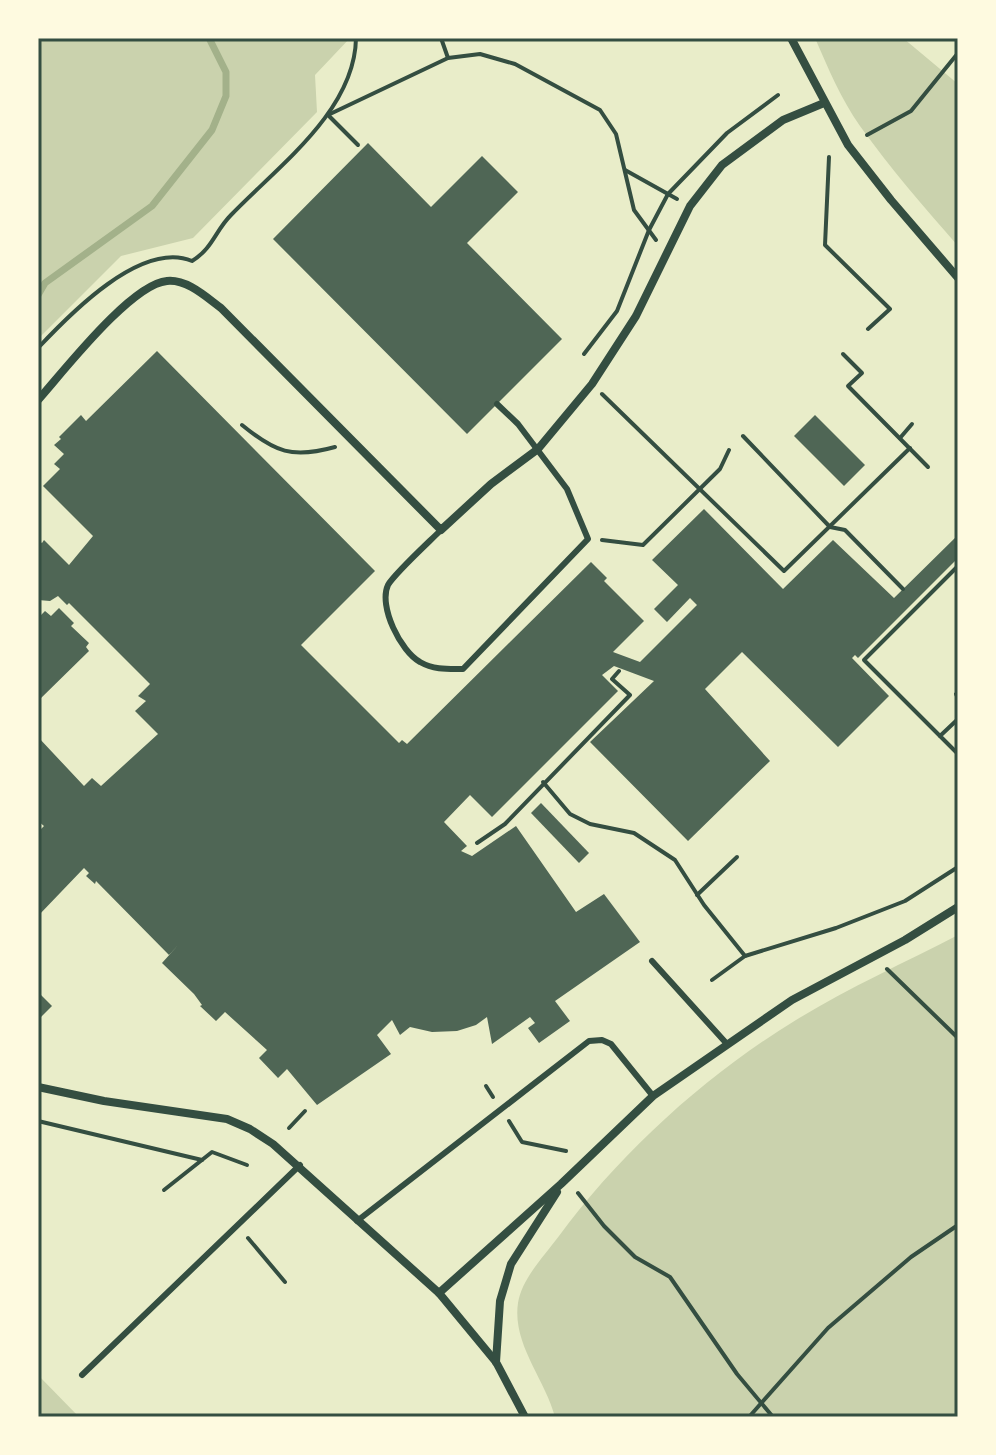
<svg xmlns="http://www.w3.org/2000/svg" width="996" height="1455" font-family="'Roboto Condensed',sans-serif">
	<rect width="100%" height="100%" fill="#e9edc9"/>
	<!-- green -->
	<g fill="#cad2ad">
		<path d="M38,38H350L315,75L317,112L193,238L121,256L38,339Z"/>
		<path d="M815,38H903L958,84V246C924,207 890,168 860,126C841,99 828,68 815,38Z"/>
		<path d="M958,935V1417H555C545,1379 512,1344 518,1303C522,1278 545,1255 559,1236C621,1152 707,1074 796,1020C848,988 904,963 958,935Z"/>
		<path d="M38,1375L79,1417H38Z"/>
	</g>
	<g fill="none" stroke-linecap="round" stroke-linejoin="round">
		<!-- stream -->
		<path stroke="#a3b18a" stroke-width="7" d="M38,295L45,283L152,206L212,130L226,96V72L209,38"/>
	</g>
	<!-- building -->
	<g fill="#4f6655">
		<path d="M368,143L431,207L482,156L518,192L467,243L562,339L467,434L273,239Z"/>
		<path d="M157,351L375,571L301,645L399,743L402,740L407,744L591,562L607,578L604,581L644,621L613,652L640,662L697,605L690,598L667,622L654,609L678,585L652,560L704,509L783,589L833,540L894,598L958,535V558L858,658L855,655L852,658L889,696L838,747L742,652L705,689L770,761L688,841L590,742L654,681L614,666L602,675L618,691L492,817L470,795L444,822L467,846L461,851L472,856L516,826L576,912L604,894L640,942L555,1001L570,1021L539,1043L528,1028L535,1023L530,1017L492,1044L487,1017L476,1025L457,1031L432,1032L410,1027L400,1035L392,1020L377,1035L391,1054L317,1105L287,1069L278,1078L259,1058L267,1050L225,1012L216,1021L200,1006L202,1005L194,994L162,963L180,943L169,955L96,881L95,884L86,876L89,873L84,868L38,916V832L44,826L38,821V737L84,786L92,778L101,786L158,734L135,711L146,701L138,696L150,684L69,603L67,605L58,596L50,601L38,600V541L42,543L44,540L69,565L93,536L43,486L60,469L54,464L64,454L54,445L61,439L59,437L81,415L86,421Z"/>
		<path d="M815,415L865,465L844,486L794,436Z"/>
		<path d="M59,608L74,623L71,626L89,643L86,647L89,651L38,701V618L45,611L51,616Z"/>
		<path d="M541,803L589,853L579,863L531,813Z"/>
		<path d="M38,992L52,1006L38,1020Z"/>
	</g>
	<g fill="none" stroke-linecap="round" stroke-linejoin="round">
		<!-- path -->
		<g stroke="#344e41" stroke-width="4">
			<path d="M441,38L448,58L480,54L515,64L600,110L616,134L634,210L656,240"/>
			<path d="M330,114L448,58"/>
			<path d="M328,115L358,145"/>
			<path d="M867,135L911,111L958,53"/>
			<path d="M829,157L825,245L890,309L868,329"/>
			<path d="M625,170L677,199"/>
			<path d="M38,348C69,315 141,240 192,261C213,248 215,231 231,215C277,167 355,111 356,38"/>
			<path d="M584,354L617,311L649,230L668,194L727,133L778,95"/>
			<path d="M843,354L862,373L848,386L928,467"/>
			<path d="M602,394L784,571L910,448"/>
			<path d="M242,425C275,452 292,459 335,447"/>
			<path d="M743,436L830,527L845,530L903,589"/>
			<path d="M900,438L912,424"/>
			<path d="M602,540L643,545L720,469L729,450"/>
			<path d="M956,694L958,698"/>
			<path d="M958,719L940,736L958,754"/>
			<path d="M940,736L864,660L958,566"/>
			<path d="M543,782L570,814L590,824L634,833L675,860L704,905L745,956"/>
			<path d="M477,843L505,824L630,695L612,679L619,671"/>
			<path d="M697,895L737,857"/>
			<path d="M887,969L958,1038"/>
			<path d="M712,980L745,956L836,928L905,901L958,867"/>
			<path d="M486,1086L493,1097"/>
			<path d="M38,1121L202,1160"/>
			<path d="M509,1121L522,1142L566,1151"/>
			<path d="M289,1128L305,1111"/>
			<path d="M164,1190L212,1152L247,1165"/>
			<path d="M578,1193L604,1226L635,1257L670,1277L737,1374L773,1417"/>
			<path d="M248,1238L285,1282"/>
			<path d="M749,1417L828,1328L911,1257L958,1225"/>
		</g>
		<!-- service -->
		<g stroke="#344e41" stroke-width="6">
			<path d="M441,530C429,542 395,573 388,585C378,606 401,652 420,662C434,670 448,669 463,669L588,539L567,489L518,424L497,404"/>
			<path d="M652,961L727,1044"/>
			<path d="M357,1221L589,1041L602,1040L611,1044L653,1096"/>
			<path d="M82,1375L300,1165"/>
		</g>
		<!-- minor -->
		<g stroke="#344e41" stroke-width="8">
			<path d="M791,38L848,145L891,200L958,278"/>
			<path d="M38,400C63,372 131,284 167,281C187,279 206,297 221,308L441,530L491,484L538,449L592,384L636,316L690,206L722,165L783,120L824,103"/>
			<path d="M38,1087L104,1101L227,1119L250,1129L273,1144L439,1293L496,1362L525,1417"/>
			<path d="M439,1293L561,1184L653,1096L792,1000L905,940L958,907"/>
			<path d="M496,1362L500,1301L511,1264L557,1192"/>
		</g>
	</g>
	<!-- border -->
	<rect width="996" height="1455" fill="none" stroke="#fefae0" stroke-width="80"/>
	<rect x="40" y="40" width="916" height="1375" fill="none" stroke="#344e41" stroke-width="3"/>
</svg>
